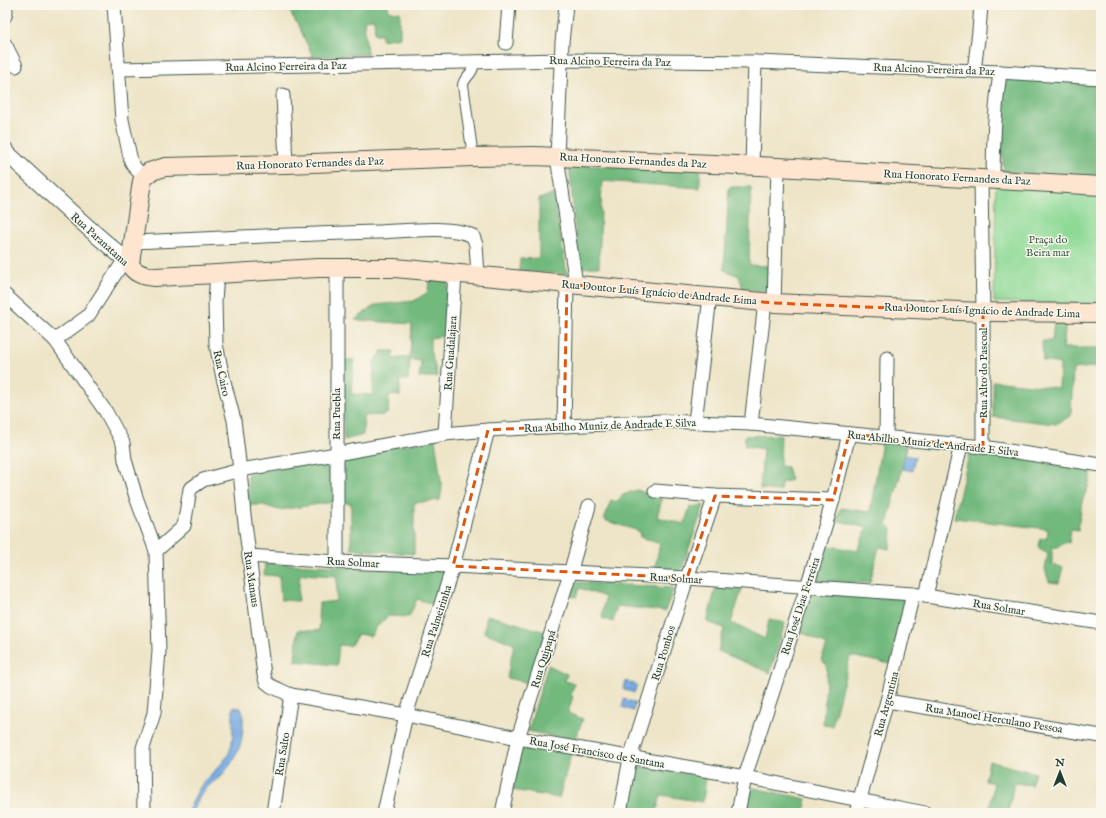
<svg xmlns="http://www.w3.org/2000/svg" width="1106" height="818" font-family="'IM FELL English',serif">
	<rect width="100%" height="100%" fill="#fbf7ec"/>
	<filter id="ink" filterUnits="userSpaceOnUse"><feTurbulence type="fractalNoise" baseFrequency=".025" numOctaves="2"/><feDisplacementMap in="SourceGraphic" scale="8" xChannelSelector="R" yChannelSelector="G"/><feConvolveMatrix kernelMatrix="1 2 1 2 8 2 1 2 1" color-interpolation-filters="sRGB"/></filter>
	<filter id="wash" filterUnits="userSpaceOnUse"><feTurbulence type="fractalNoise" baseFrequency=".012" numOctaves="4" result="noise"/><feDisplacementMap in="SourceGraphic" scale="16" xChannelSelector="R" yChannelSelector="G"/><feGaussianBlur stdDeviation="0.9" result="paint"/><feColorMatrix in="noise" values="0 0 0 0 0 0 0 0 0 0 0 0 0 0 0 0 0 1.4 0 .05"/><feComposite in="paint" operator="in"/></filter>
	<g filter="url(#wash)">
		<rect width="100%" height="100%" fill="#eee5c8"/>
		<!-- green -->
		<path fill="#8dd995" stroke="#568b64" d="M996,185L1101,190V304L994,302Z"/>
		<!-- forest -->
		<g fill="#72b97e" stroke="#487b59">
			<path d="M301,5H388L389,11L400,12V37L382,40V34H375L374,19L364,20L367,54L313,57L300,29L289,10Z"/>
			<path d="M1007,77L1101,82V176L1004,172L999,132L1002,97Z"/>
			<path d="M569,165L700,170V188L602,181L599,267L579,268Z"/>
			<path d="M729,187H751L749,265L768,266L767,291L743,289L739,276L724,270Z"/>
			<path d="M553,194L567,274L519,271L520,259L539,258V199Z"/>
			<path d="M429,278L448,282L445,336L430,338V350L438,377H419L421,361L410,360L408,380H400V396L389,395L388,413L383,415L364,416L363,435L344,440L341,360H354L351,394L373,395L374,361L381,354V351H394L393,359L410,357L412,324L355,320L375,305L414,301L428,292Z"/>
			<path d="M1054,321L1066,322L1063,348H1101V366L1073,369L1071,416L1056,424L993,417V381L1059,388L1060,364L1043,361L1042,341H1052Z"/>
			<path d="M781,435L780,466L787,467L791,480L781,483L780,491L760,489L763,449L745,446V436Z"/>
			<path d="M435,439L442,488L440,500L414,503V554L351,549V503H339L340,457Z"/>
			<path d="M882,442L907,446L902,469L887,524L892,529L890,549L879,547L870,583L816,582L826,545L857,551L867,528L836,520L841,508L870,512Z"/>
			<path d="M970,450L1092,471L1088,487L1082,501L1078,530L1071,529L1069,543L1065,542L1060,546L1052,548V565L1063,567L1059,583L1049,582L1045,569L1048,553L1039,548L1040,539L1047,538L1048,529L954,518Z"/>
			<path d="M332,460L333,502L279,510L263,505H248V473Z"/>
			<path d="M637,490L662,499L657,517L684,524L690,507L704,505L680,574L654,572L660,543L640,537L639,531L604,520L611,500L617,502L623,495Z"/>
			<path d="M265,563L445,571L435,605L417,599L409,617L388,616L378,625L371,636L358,634L350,646L339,645L337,665L295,661L298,630L319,631L320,621L318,619L319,603L336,601L337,576L300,574L298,601L281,600L279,576L264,575Z"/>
			<path d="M575,582L674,588L665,611L617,606L613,622L602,618L605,597L579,588L576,597L570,596Z"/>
			<path d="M716,587L742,589L731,623L765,639L769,619L785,623L770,673L718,651L724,628L707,622Z"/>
			<path d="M811,593L907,599L891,664L850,656L832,726L823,725L827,665L821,660L827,645L798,630Z"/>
			<path d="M487,615L546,632L529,683L507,678L514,644L484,632Z"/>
			<path d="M548,665L567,674L565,681L575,684L570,695L573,696L568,713L583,719L575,741L528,731Z"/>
			<path d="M521,745L572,751L559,798L513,790Z"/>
			<path d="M989,761L1035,773L1031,785L1014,783L1008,813L989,812L994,783L985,781Z"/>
			<path d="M634,765L706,777L703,802L661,795L656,813H626Z"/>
			<path d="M749,787L807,799L804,811L812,813H743Z"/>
		</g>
		<!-- water -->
		<g fill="#75a9e2" stroke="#4a738b">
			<path d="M905,455L915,457L912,471L902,469Z"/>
			<path d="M626,681L637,685L634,693L623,689Z"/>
			<path d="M624,699L635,703L633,711L622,707Z"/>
			<path d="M233,707L241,708C244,714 243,719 243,726C243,746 234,763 220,777C215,781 210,784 206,789C199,796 196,804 192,813H187C192,803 196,792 203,783C212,772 222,766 229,753C235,739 232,721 233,707Z"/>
		</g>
	</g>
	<g filter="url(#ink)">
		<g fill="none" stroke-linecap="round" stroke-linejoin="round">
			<!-- pedestrian casing -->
			<g stroke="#3e564a" stroke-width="12">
				<path id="pedestrian" d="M473,157L463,85C464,77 472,75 473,67"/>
			</g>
			<!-- minor casing -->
			<g stroke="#3e564a" stroke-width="15">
				<g id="minor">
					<path d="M114,5L122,120L131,161L135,168L144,177"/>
					<path d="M566,5L562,42L557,157L576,284"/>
					<path d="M5,16L6,11L5,5"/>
					<path d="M506,43L509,5"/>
					<path d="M5,44L16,66"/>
					<path d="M118,69L562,60L755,62L1000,72L1101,78"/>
					<path d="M974,71L979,31L981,5"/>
					<path d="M283,95L286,164"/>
					<path d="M752,166L755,62"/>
					<path d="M981,179L983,312V447"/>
					<path d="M993,179C993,143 995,108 1000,72"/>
					<path d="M133,242C215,238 297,234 380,232C405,231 451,225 473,236L476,245L478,275"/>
					<path d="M337,267V562"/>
					<path d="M217,274L215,301L216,344L223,378L234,420L240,470L244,515L264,675L266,682L271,686L291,695L406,715L518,738L745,777L859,800L925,813"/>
					<path d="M5,295L55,340L106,412L123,443L125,460L136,497L156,551L159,651L154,713L143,748L144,813"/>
					<path d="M774,303L778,167"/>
					<path d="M55,340L88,316L125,259"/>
					<path d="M695,422L710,297"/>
					<path d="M751,424L765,302"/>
					<path d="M564,426L567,284"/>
					<path d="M445,434L455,273"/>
					<path d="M886,437L887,358"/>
					<path d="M655,491L715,496L833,500"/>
					<path d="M156,551L184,526L190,489L203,480L240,470L336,454L445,434L488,430L662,421L751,424L983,447L1101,465"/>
					<path d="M249,556L337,562L453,566L687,578L913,594L1101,623"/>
					<path d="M926,596L961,445"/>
					<path d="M887,701L1101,736"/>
					<path d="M273,813L291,695"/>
					<path d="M384,813L406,715L453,566L488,430"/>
					<path d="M502,813L518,738L570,573L589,506"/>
					<path d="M620,813L630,758L687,578L715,496"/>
					<path d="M738,813L745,777L807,587L833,500L849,434"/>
					<path d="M856,813L887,701L913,594"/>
				</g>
			</g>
			<!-- tertiary casing -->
			<g stroke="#3e564a" stroke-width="18">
				<path id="tertiary" d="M5,150L8,154C48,191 87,229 130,263"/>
			</g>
			<!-- secondary casing -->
			<g stroke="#3e564a" stroke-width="20">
				<path id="secondary" d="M1101,186L778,167L535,156L473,157L286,164L165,167L149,172L142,181L130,263C133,274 145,276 155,277L217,274L318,268H395L774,303L983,312L1101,313"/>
			</g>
			<!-- pedestrian -->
			<use href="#pedestrian" stroke="#fff" stroke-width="10"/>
			<!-- minor -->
			<use href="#minor" stroke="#fff" stroke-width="13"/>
			<!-- tertiary -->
			<use href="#tertiary" stroke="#fff" stroke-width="16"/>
			<!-- secondary -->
			<use href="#secondary" stroke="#fde5d0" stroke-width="18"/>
		</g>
	</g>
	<!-- marked area -->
	<path fill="none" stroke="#de580e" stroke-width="3" stroke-dasharray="8 5" stroke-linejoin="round" d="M567,284L774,303L983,312V447L849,434L833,500L715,496L687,578L453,566L488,430L564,426Z"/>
	<g text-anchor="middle" stroke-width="3" stroke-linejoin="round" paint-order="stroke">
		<!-- street labels -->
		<g font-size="11" fill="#1f3d34" stroke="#fbf7ec">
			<text transform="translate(610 61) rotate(1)" y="4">Rua Alcino Ferreira da Paz</text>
			<text transform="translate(286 66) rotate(-1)" y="4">Rua Alcino Ferreira da Paz</text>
			<text transform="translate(934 69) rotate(2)" y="4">Rua Alcino Ferreira da Paz</text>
			<text transform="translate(633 160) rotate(3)" y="4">Rua Honorato Fernandes da Paz</text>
			<text transform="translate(310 163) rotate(-2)" y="4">Rua Honorato Fernandes da Paz</text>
			<text transform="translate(957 177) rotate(3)" y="4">Rua Honorato Fernandes da Paz</text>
			<text transform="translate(100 239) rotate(42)" y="4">Rua Paranatama</text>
			<text transform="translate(659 292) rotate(5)" y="4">Rua Doutor Luís Ignácio de Andrade Lima</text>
			<text transform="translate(982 310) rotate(2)" y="4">Rua Doutor Luís Ignácio de Andrade Lima</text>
			<text transform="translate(450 353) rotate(-86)" y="4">Rua Guadalajara</text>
			<text transform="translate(222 373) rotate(78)" y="4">Rua Cairo</text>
			<text transform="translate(983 373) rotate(-90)" y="4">Rua Alto do Pascoal</text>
			<text transform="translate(336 414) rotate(-90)" y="4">Rua Puebla</text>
			<text transform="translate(610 425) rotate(-2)" y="4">Rua Abilho Muniz de Andrade E Silva</text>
			<text transform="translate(933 443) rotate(6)" y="4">Rua Abilho Muniz de Andrade E Silva</text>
			<text transform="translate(353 562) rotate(3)" y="4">Rua Solmar</text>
			<text transform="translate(676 578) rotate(3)" y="4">Rua Solmar</text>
			<text transform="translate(252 579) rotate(82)" y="4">Rua Manaus</text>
			<text transform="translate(800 606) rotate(-72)" y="4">Rua José Dias Ferreira</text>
			<text transform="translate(999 607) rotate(9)" y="4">Rua Solmar</text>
			<text transform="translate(436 621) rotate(-72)" y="4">Rua Palmeirinha</text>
			<text transform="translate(663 653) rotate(-73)" y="4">Rua Pombos</text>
			<text transform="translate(543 659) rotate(-73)" y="4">Rua Quipapá</text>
			<text transform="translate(886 704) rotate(-75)" y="4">Rua Argentina</text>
			<text transform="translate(994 718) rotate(9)" y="4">Rua Manoel Herculano Pessoa</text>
			<text transform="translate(597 752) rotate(10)" y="4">Rua José Francisco de Santana</text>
			<text transform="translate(282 754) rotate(-81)" y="4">Rua Salto</text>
		</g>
		<!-- park labels -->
		<g font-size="11" fill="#355c47" stroke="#fbf7ec">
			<text x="1048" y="243">Praça do<tspan x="1048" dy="13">Beira mar</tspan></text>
		</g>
	</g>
	<!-- margin -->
	<rect width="1106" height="818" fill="none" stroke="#fbf7ec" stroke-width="20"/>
	<!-- north arrow -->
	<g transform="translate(1060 772)" stroke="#fbf7ec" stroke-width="3" paint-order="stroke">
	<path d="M0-3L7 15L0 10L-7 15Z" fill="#1f3d34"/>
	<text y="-6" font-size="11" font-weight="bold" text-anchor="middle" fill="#1f3d34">N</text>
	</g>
</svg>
